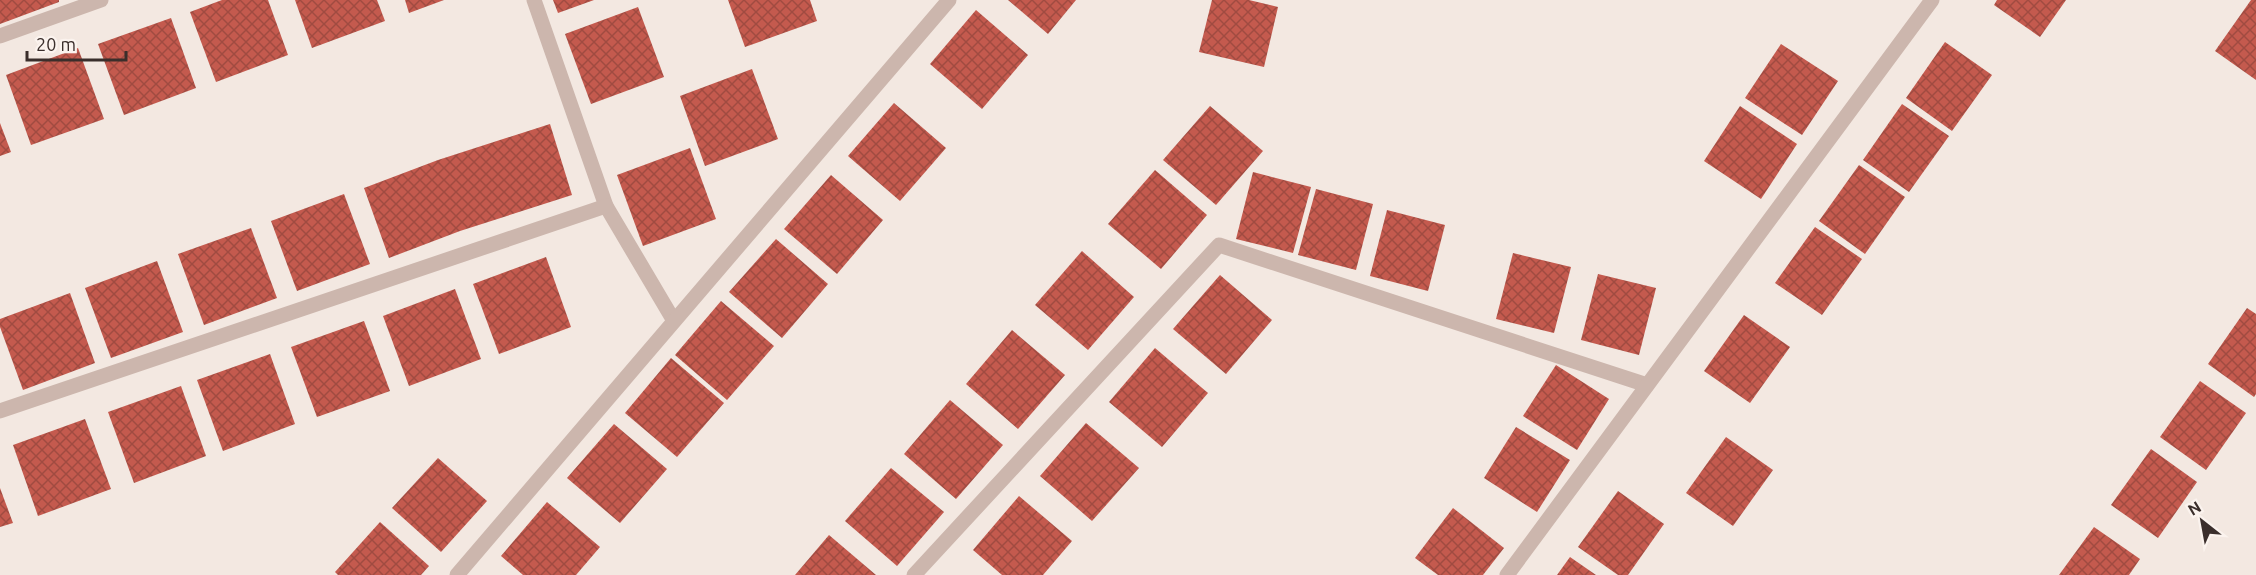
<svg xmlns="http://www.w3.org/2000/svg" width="2256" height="575" font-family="Ubuntu,sans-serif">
	<defs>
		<pattern id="building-cross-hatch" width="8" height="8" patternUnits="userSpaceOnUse" patternTransform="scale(1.5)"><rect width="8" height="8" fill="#c45a4e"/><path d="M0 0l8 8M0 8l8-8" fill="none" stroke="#a04b41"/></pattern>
	</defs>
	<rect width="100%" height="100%" fill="#f3e8e1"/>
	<!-- building -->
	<g fill="url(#building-cross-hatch)">
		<path d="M0,0H59V2L0,24Z"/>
		<path d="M222,0H268L288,55L216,82L190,12Z"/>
		<path d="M295,0H377L385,21L312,48Z"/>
		<path d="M405,0H444L409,13Z"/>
		<path d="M553,0H594L558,13Z"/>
		<path d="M728,0H810L817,21L745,47Z"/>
		<path d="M1008,0H1076L1048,34Z"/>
		<path d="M1212,0H1249L1278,7L1264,67L1199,52Z"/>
		<path d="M1997,0H2066L2040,37L1994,5Z"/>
		<path d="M2251,0H2256V80L2215,51Z"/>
		<path d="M638,7L664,77L591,104L565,34Z"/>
		<path d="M976,10L1028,55L982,109L930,64Z"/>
		<path d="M171,18L196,88L124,115L98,44Z"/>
		<path d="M1945,42L1992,75L1952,131L1906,98Z"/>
		<path d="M1781,44L1838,81L1802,135L1745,98Z"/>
		<path d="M78,48L104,119L31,145L6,75Z"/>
		<path d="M752,69L778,139L705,166L680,96Z"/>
		<path d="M894,103L946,148L900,201L848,156Z"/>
		<path d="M1902,104L1949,136L1909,192L1863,160Z"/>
		<path d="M1210,106L1263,151L1216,205L1163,160Z"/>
		<path d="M1740,106L1797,144L1761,199L1704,161Z"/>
		<path d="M0,123L11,152L0,156Z"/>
		<path d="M550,124L572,195L460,231L389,258L364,188L438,160Z"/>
		<path d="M690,148L716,219L643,246L617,175Z"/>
		<path d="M1859,165L1905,197L1865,254L1819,221Z"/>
		<path d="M1155,170L1207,215L1161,269L1108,224Z"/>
		<path d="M1253,172L1311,187L1293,253L1236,239Z"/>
		<path d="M831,175L883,220L837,274L784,229Z"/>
		<path d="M1316,189L1373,204L1356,270L1298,255Z"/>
		<path d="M344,194L370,264L297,291L271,221Z"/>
		<path d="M1387,210L1445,225L1428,291L1370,276Z"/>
		<path d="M1815,227L1862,259L1822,315L1775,283Z"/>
		<path d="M251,228L277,298L204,325L178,254Z"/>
		<path d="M776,239L828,284L782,338L729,292Z"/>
		<path d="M1082,251L1134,297L1088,350L1035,305Z"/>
		<path d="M1513,253L1571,267L1554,333L1496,319Z"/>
		<path d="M546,257L571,327L499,354L473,284Z"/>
		<path d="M157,261L183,332L111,358L85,288Z"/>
		<path d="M1598,274L1656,288L1639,355L1581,340Z"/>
		<path d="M1220,275L1272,320L1226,374L1173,329Z"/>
		<path d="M455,289L481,359L409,386L383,316Z"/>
		<path d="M70,293L95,363L23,390L0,327V319Z"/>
		<path d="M721,301L774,346L727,400L675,355Z"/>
		<path d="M2247,308L2256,314V394L2254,397L2208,364Z"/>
		<path d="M1744,315L1790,347L1750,403L1704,371Z"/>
		<path d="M364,321L390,391L317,417L291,347Z"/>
		<path d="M1012,330L1065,375L1018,429L966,384Z"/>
		<path d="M1155,348L1208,393L1162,447L1109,402Z"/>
		<path d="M270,354L295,424L223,451L197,380Z"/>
		<path d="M671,358L724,403L677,457L625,413Z"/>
		<path d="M1556,365L1609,399L1577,450L1523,416Z"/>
		<path d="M2200,381L2246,413L2206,470L2160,437Z"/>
		<path d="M181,386L206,456L134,483L108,412Z"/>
		<path d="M950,400L1003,445L956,499L904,454Z"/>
		<path d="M85,419L111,489L38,516L13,445Z"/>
		<path d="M1086,423L1139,468L1092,521L1040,476Z"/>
		<path d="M614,424L667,469L620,523L567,478Z"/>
		<path d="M1516,427L1570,460L1537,512L1484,478Z"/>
		<path d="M1726,437L1773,470L1733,526L1686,493Z"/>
		<path d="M2151,449L2197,482L2158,538L2111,505Z"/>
		<path d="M438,458L487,501L441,552L392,508Z"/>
		<path d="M891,468L944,512L897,566L845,521Z"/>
		<path d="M0,488L13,523L0,527Z"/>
		<path d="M1618,491L1664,524L1628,575H1618L1578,547Z"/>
		<path d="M1019,496L1072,541L1043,575H1002L973,550Z"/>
		<path d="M547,502L600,547L576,575H523L501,556Z"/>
		<path d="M1453,508L1504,548L1483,575H1438L1415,558Z"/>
		<path d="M380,522L429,566L421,575H338L335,572Z"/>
		<path d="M2094,527L2140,559L2129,575H2059Z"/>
		<path d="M829,535L876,575H795Z"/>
		<path d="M1570,557L1596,575H1557Z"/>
	</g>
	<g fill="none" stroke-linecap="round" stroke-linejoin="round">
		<!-- street -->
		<g stroke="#ccb6ad" stroke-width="15">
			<path d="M534,0L606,206L674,321"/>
			<path d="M0,36L101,0"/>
			<path d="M0,411L606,206"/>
			<path d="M457,575L949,0"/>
			<path d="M914,575L1219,245L1647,385"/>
			<path d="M1507,575L1932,0"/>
		</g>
	</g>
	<!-- north arrow -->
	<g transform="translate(2202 521) rotate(329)" stroke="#fbf3ee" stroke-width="4.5" paint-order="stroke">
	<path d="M0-4.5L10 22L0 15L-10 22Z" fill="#3a2e2b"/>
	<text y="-9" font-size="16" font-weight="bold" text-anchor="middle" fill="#3a2e2b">N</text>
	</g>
	<!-- scale -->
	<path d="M27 51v9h99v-9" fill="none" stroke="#3a2e2b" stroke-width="3"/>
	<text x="36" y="51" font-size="18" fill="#3a2e2b" stroke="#fbf3ee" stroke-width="4.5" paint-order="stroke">20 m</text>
</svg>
